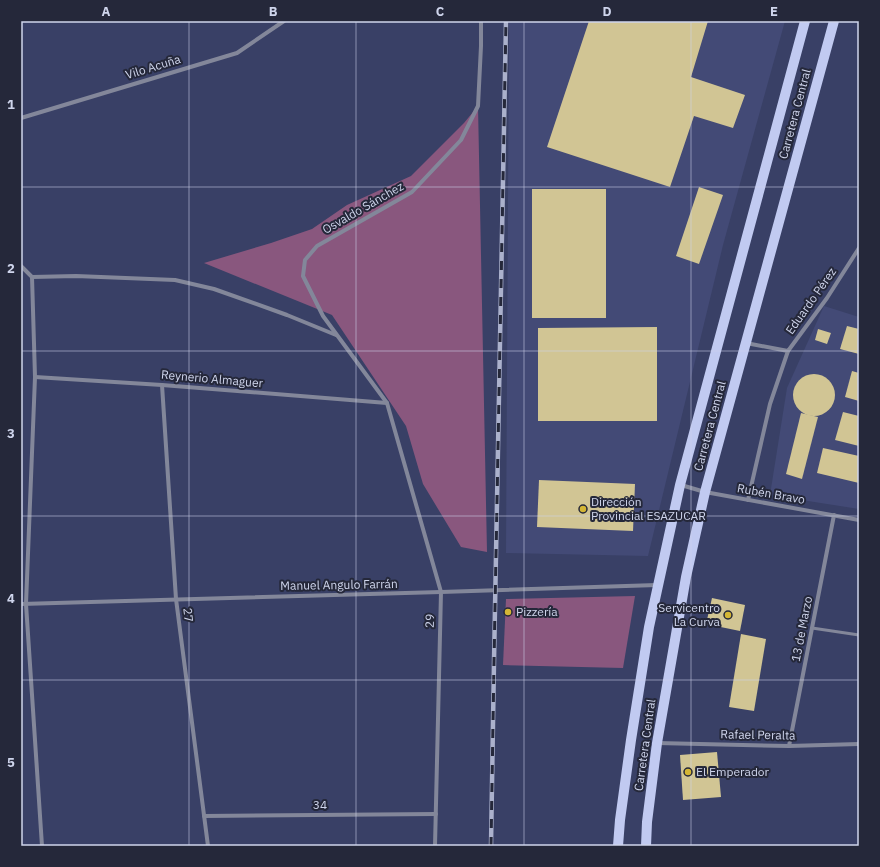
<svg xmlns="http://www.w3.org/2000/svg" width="880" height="867" font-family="'IBM Plex Sans',sans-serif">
	<rect width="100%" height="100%" fill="#394066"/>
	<!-- built -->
	<g fill="#434a76">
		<path d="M509,21H785L723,245L648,556L506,553Z"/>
		<path d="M824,306L859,317V509L770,495L787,388Z"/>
	</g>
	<!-- green -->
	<g fill="#89577e">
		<path d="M478,106L487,552L461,547L423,484L406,426L332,315L204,263L271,243L312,229L347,205L411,176L464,123Z"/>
		<path d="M635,596L623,668L503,665L506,599Z"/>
	</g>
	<!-- building -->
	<g fill="#d1c594">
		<path d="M589,21H708L691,77L745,95L733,128L694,116L670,187L547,147Z"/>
		<path d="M699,187L723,195L699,264L676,256Z"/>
		<rect x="532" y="189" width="74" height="129"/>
		<path d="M847,326L859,329V354L840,349Z"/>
		<path d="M657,327V421H538V328Z"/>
		<path d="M818,329L831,333L827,344L815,340Z"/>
		<path d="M852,371L859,373V401L845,397Z"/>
		<circle cx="814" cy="395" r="21"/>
		<path d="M843,412L859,416V446L835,440Z"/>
		<path d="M801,413L818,417L802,479L786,474Z"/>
		<path d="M823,448L859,456V483L817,473Z"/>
		<path d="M539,480L635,484L633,531L537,527Z"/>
		<path d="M712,598L745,605L740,631L706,624Z"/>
		<path d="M741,634L766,639L754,711L729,707Z"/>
		<path d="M717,752L721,797L683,800L680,755Z"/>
	</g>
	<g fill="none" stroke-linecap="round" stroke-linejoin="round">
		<!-- lane -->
		<path stroke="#83879a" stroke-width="3" d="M812,628L859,635"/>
		<!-- street -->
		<g stroke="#83879a" stroke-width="4">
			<path d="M21,118L237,53L284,21"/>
			<path d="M21,266L32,277"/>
			<path d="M32,277L35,377L26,604L42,846"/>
			<path d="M32,277L76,276L175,280L214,289L287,315L336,335"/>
			<path d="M746,343L788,351L827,298L859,248"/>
			<path d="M35,377L162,385L387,403"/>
			<path d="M162,385L176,599L208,846"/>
			<path d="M681,485L705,492L859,520"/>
			<path d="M748,500L770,404L788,351"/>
			<path d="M21,604L441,592L657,585"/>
			<path d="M657,743L789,746L859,744"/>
			<path d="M789,746L834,515"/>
			<path d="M204,816L436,814"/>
			<path d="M435,846L441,592L387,403L323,316L303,276L305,260L317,246L412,192L461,140L478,106L481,46V21"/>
		</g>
		<!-- primary -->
		<g stroke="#c1caf1" stroke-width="10">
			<path d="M618,846L620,820L631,740L649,627L680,485L805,21"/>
			<path d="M646,846L647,822L657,743L686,577L705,492L834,21"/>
		</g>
		<!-- rail casing -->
		<g stroke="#abb1cc" stroke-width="4.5">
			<path id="rail" d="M491,846L494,662L506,21"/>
		</g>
		<!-- rail -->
		<use href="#rail" stroke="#25283a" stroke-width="3" stroke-dasharray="9" stroke-linecap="butt"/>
	</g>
	<!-- grid -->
	<path fill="none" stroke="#cfd5ec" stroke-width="1" stroke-opacity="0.55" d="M189,21V846M356,21V846M524,21V846M691,21V846M21,187H859M21,351H859M21,516H859M21,680H859"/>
	<!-- markers -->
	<g fill="#d4b635" stroke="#25283a" stroke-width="1.5">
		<circle cx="583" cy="509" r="4"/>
		<circle cx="508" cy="612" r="4"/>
		<circle cx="728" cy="615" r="4"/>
		<circle cx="688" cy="772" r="4"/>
	</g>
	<g text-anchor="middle" stroke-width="4" stroke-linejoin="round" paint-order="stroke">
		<!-- street labels -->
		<g font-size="12" fill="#cfd5ec" stroke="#25283a">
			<text transform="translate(153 67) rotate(-17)" y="4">Vilo Acuña</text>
			<text transform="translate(795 114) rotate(-75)" y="4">Carretera Central</text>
			<text transform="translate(363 208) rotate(-30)" y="4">Osvaldo Sánchez</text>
			<text transform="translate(811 301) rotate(-55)" y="4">Eduardo Pérez</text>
			<text transform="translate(212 379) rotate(5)" y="4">Reynerio Almaguer</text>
			<text transform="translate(710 426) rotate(-75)" y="4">Carretera Central</text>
			<text transform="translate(771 494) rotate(10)" y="4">Rubén Bravo</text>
			<text transform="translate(339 585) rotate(-1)" y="4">Manuel Angulo Farrán</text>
			<text transform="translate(188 615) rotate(83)" y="4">27</text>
			<text transform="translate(430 621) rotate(-89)" y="4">29</text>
			<text transform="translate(802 629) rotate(-79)" y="4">13 de Marzo</text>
			<text transform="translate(758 735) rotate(1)" y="4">Rafael Peralta</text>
			<text transform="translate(645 745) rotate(-82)" y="4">Carretera Central</text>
			<text x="320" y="809">34</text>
		</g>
		<!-- poi labels -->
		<g font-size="12" fill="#cfd5ec" stroke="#25283a" text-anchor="start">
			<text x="591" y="506">Dirección<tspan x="591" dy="14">Provincial ESAZUCAR</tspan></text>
			<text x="720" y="612" text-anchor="end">Servicentro<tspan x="720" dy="14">La Curva</tspan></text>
			<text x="516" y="616">Pizzería</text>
			<text x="696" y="776">El Emperador</text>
		</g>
	</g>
	<!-- border -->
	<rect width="880" height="867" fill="none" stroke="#25283a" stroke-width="44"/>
	<rect x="22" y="22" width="836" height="823" fill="none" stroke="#cfd5ec" stroke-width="1.5"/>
	<g font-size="13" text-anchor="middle" font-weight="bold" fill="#cfd5ec">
		<text x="106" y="16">A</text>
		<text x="273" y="16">B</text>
		<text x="440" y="16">C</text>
		<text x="607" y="16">D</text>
		<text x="774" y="16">E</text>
		<text x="11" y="109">1</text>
		<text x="11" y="273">2</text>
		<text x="11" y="438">3</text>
		<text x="11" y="603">4</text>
		<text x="11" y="767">5</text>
	</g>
</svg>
